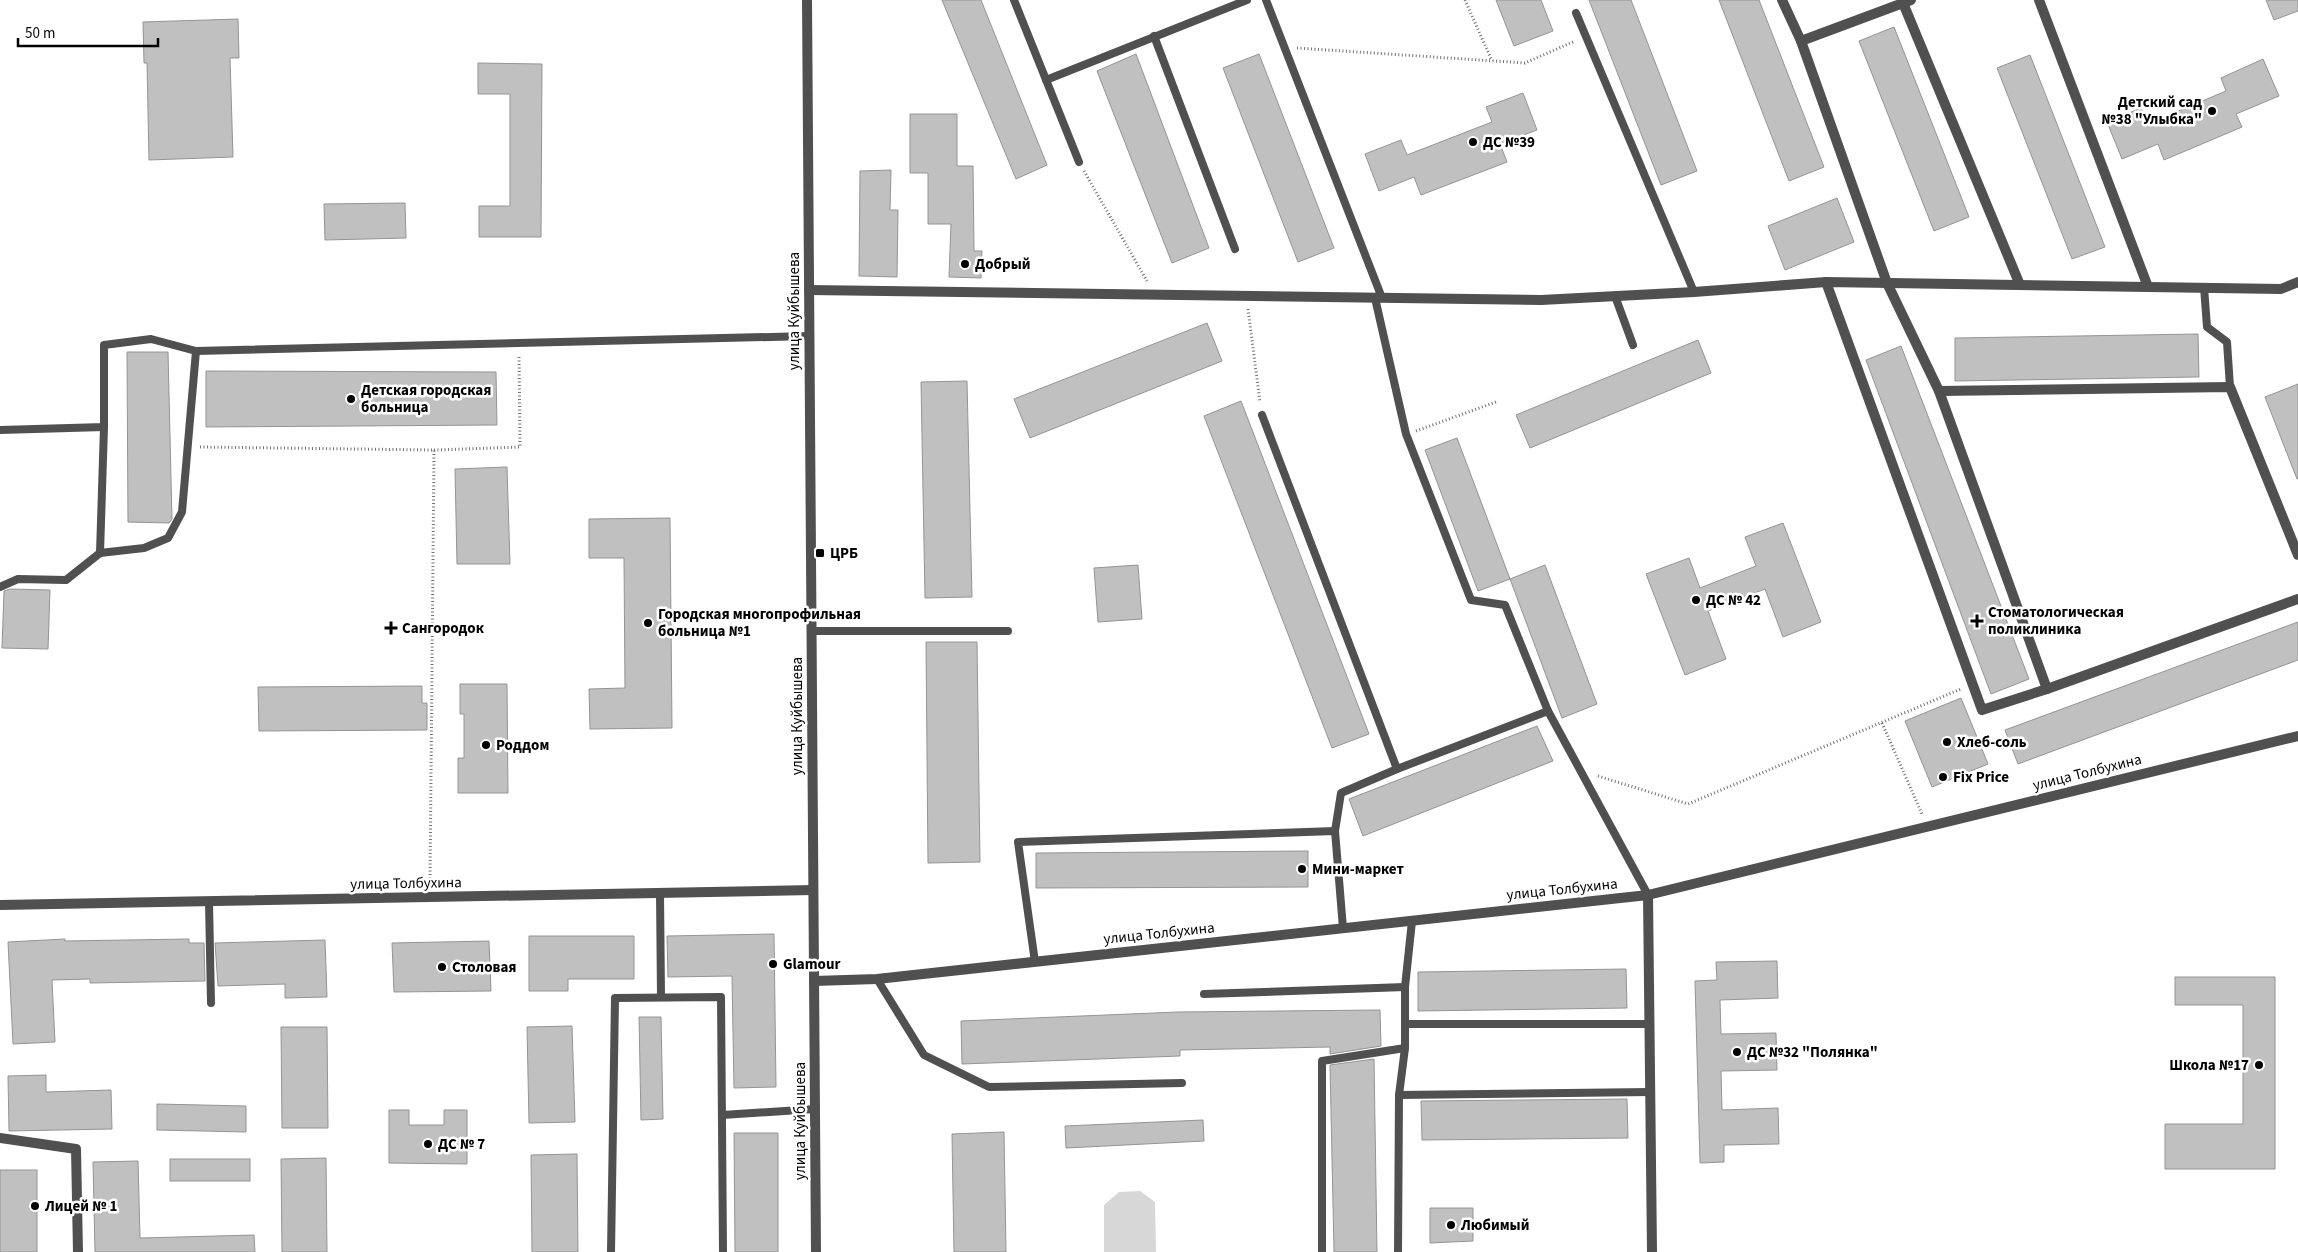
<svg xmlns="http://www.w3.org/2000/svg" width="2298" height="1252" font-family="'Source Sans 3',sans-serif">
	<rect width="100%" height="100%" fill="#fff"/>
	<!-- green -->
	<path fill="#d7d7d7" d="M1140,1191L1155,1202L1156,1252H1104V1205L1119,1192Z"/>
	<!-- building -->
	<g fill="#c0c0c0" stroke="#949494">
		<path d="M942,0H981L1047,165L1016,179Z"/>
		<path d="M1496,0H1541L1553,31L1514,46Z"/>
		<path d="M1589,0H1631L1697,171L1661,185Z"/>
		<path d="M1719,0H1759L1824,167L1789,181Z"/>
		<path d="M2266,0H2298V11L2274,20Z"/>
		<path d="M238,19L239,58H230L233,157L149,160L147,63H144L143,22Z"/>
		<path d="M1894,27L1969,217L1934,231L1859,41Z"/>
		<path d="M1136,54L1209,248L1172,263L1097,71Z"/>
		<path d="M1259,54L1334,248L1298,262L1223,68Z"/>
		<path d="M2030,55L2105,247L2072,259L1997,68Z"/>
		<path d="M2263,59L2279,96L2236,114L2242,127L2164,160L2158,144L2122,159L2107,122L2141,108L2148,124L2226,91L2221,78Z"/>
		<path d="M478,63L542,64L541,237H479V206H510V94H478Z"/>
		<path d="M1523,93L1537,130L1500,144L1507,162L1421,195L1414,177L1379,191L1365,154L1401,140L1407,155L1492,122L1486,107Z"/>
		<path d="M910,114H957V166H973L974,251H982L981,278L949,277L951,224H928V173H910Z"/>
		<path d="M891,170L890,210H898L897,277L859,276L860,171Z"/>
		<path d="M1837,198L1854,242L1785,270L1768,226Z"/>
		<path d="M405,203L406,238L325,240L324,204Z"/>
		<path d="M1207,323L1222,361L1030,438L1014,399Z"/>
		<path d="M2198,334L2199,377L1955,381V338Z"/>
		<path d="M1698,340L1711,373L1530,448L1516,415Z"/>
		<path d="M1901,346L2029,679L1991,694L1866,360Z"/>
		<path d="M127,352H168L172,519L169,523L128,522Z"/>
		<path d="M206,371L496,372L497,425L206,427Z"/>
		<path d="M967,381L972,597L925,598L921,382Z"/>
		<path d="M2298,384V479H2297L2265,397Z"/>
		<path d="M1241,401L1369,734L1332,748L1204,416Z"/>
		<path d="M1457,438L1510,579L1478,591L1425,450Z"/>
		<path d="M507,467L510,564H457L455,469Z"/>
		<path d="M670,518L672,728L590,729L589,689L625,688L624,558H589V519Z"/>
		<path d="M1783,523L1821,622L1783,637L1765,589L1708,611L1726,659L1685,675L1646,574L1689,558L1700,588L1756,566L1745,537Z"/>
		<path d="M1138,565L1142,619L1098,622L1094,568Z"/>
		<path d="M1545,565L1597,704L1562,718L1510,579Z"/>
		<path d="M10,589L50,590L48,649L2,648L4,591Z"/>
		<path d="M2298,622V660L2018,764L2005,730Z"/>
		<path d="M926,642H977L980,862L928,863Z"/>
		<path d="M460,684H507L508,793H458V758H464V714H460Z"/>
		<path d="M422,686V703H427V730L259,731L258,687Z"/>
		<path d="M1961,698L1988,764L1932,787L1905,721Z"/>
		<path d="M1537,726L1553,761L1363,836L1349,799Z"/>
		<path d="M1308,851V887L1036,888V853Z"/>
		<path d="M774,934L776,1087L734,1088L732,976L668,977L667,936Z"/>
		<path d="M529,936H634V979H568V991H529Z"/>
		<path d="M65,939V941L189,939V943H204L205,981L90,983V979L52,980L55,1042L13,1044L8,942Z"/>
		<path d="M325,940L327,997L285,998V984L218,986L215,943Z"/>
		<path d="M489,941L491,991L394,992L392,943Z"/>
		<path d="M1777,961L1778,998L1720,1000L1721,1034L1776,1033L1777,1070L1721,1071L1722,1110L1778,1108L1779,1144L1724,1145V1162L1700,1163L1695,981L1717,980L1716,962Z"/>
		<path d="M1626,969L1627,1008L1418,1011V972Z"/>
		<path d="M2175,977H2275V1169H2165V1124H2243V1005H2175Z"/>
		<path d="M1380,1010L1381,1046L1330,1054V1047L1180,1050V1056L962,1064L961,1021L1178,1012Z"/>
		<path d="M639,1017H661L663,1119L641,1120Z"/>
		<path d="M572,1026L575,1122L529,1123L527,1027Z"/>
		<path d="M281,1027H327L328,1128H282Z"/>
		<path d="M1374,1059L1377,1252H1334L1330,1065Z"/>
		<path d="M46,1075V1092L111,1090L112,1129L9,1131L8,1076Z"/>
		<path d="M1627,1099L1628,1138L1422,1140L1421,1101Z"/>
		<path d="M157,1104L246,1106V1132L157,1130Z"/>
		<path d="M389,1110H409V1125H444V1110H467V1164L389,1163Z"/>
		<path d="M1203,1120L1204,1141L1066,1148L1065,1126Z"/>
		<path d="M1004,1132L1006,1252H954L952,1134Z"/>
		<path d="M734,1133H778V1252H735Z"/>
		<path d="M577,1154L578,1252H532L531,1155Z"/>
		<path d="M326,1158L327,1252H282L281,1159Z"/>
		<rect x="170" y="1159" width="80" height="22"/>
		<path d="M138,1161L140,1238L254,1235L255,1252H95L93,1162Z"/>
		<rect x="0" y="1170" width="37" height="82"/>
		<path d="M1430,1208H1473V1241L1430,1243Z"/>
	</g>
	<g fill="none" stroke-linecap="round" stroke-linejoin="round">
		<!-- path -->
		<g stroke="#727272" stroke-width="3" stroke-dasharray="1 2.5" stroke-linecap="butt">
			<path d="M1465,0L1492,61"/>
			<path d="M1297,48L1525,63L1575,41"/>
			<path d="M1084,171L1147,281"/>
			<path d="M1248,309L1260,402"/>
			<path d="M1416,431L1496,402"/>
			<path d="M200,447L434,450L430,884"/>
			<path d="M434,450L520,447L519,355"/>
			<path d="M1882,723L1922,814"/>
			<path d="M1598,776L1688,804L1961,689"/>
		</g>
		<!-- service -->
		<g stroke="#505050" stroke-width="8">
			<path d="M1014,0L1079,162"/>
			<path d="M1266,0L1382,298"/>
			<path d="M1576,13L1694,292"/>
			<path d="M1154,36L1235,249"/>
			<path d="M1046,80L1247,0"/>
			<path d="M2204,287L2207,327L2227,342L2230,387"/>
			<path d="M1615,296L1633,345"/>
			<path d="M1375,298L1406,434L1471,600L1505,605L1548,711L1648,895"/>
			<path d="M1262,415L1397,769"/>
			<path d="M0,430L104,427V345L151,339L196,351L809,336"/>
			<path d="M100,553L144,548L168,538L182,512L196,351"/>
			<path d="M0,587L18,579L66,580L100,553L104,427"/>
			<path d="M811,631H1008"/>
			<path d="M1335,831L1341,793L1397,769L1548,711"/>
			<path d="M660,893L661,997"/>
			<path d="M209,901L211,1003"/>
			<path d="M1035,962L1018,842L1335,831L1343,928"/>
			<path d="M877,979L924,1055L989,1087L1182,1083"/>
			<path d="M1204,994L1405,987"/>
			<path d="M1405,1024H1650"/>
			<path d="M1399,1095L1650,1092"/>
			<path d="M722,1115L815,1109"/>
			<path d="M611,1252L615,998L721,997L723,1252"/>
			<path d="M1322,1252V1061L1405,1048"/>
			<path d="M1398,1252L1399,1095L1405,1048V987L1412,921"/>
		</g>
		<!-- minor -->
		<g stroke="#505050" stroke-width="10">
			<path d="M807,0L816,1252"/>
			<path d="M1782,0L1801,41L1887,283L1939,391L2230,387L2298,555"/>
			<path d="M2039,0L2148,287"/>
			<path d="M1903,3L2020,285"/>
			<path d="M1801,41L1911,0"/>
			<path d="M1826,282L1982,710L2047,689L2298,599"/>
			<path d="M1939,391L2047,689"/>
			<path d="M1648,895L1652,1252"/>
			<path d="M0,1138L76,1149L78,1252"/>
		</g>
		<!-- tertiary -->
		<g stroke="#505050" stroke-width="10">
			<path d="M809,290L1541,300L1694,292L1826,282L2281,289L2298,282"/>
			<path d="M0,905L813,890"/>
			<path d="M814,981L877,979L1648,895L2298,736"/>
		</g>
	</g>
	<!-- markers -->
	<g fill="#000" stroke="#fff" stroke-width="2">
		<circle cx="2212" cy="111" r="5"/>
		<circle cx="1473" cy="142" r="5"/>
		<circle cx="965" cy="264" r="5"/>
		<circle cx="351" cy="399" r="5"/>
		<rect x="815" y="548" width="10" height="10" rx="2.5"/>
		<circle cx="1696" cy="600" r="5"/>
		<path d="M1974.5 613.5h5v5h5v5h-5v5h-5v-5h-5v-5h5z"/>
		<circle cx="648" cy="623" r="5"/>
		<path d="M388.5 620.5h5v5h5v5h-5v5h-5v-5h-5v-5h5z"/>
		<circle cx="1947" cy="742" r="5"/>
		<circle cx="486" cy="745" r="5"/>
		<circle cx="1943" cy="777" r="5"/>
		<circle cx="1302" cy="869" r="5"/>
		<circle cx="773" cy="964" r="5"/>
		<circle cx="442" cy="967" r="5"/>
		<circle cx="1737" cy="1052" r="5"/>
		<circle cx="2259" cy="1065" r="5"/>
		<circle cx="428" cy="1144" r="5"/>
		<circle cx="35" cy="1206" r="5"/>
		<circle cx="1451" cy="1225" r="5"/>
	</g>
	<g text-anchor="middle" stroke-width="5" stroke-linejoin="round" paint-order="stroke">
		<!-- poi labels -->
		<g font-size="15" font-weight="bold" fill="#000" stroke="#fff" text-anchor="start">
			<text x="2202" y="107" text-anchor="end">Детский сад<tspan x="2202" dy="17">№38 "Улыбка"</tspan></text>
			<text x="1483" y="147">ДС №39</text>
			<text x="975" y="269">Добрый</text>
			<text x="361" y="395">Детская городская<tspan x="361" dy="17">больница</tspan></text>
			<text x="830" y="558">ЦРБ</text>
			<text x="1706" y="605">ДС № 42</text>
			<text x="1988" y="617">Стоматологическая<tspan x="1988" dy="17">поликлиника</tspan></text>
			<text x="658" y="619">Городская многопрофильная<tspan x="658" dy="17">больница №1</tspan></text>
			<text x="402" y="633">Сангородок</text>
			<text x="1957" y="747">Хлеб-соль</text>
			<text x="496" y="750">Роддом</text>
			<text x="1953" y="782">Fix Price</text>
			<text x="1312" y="874">Мини-маркет</text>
			<text x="783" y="969">Glamour</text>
			<text x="452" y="972">Столовая</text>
			<text x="1747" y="1057">ДС №32 "Полянка"</text>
			<text x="2249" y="1070" text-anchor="end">Школа №17</text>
			<text x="438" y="1149">ДС № 7</text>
			<text x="45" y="1211">Лицей № 1</text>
			<text x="1461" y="1230">Любимый</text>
		</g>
		<!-- street labels -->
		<g font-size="15" fill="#000" stroke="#fff">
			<text transform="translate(794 311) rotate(-90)" y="5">улица Куйбышева</text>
			<text transform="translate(797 716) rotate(-90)" y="5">улица Куйбышева</text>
			<text transform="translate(2087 772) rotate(-14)" y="5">улица Толбухина</text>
			<text transform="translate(406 883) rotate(-1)" y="5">улица Толбухина</text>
			<text transform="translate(1562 889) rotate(-6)" y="5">улица Толбухина</text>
			<text transform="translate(1159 933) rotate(-6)" y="5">улица Толбухина</text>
			<text transform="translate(800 1121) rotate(-90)" y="5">улица Куйбышева</text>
		</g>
	</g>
	<!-- scale -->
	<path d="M18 38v8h140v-8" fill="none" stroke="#000000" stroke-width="2.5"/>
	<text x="25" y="38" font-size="15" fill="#000000" stroke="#ffffff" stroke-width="4" paint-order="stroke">50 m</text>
</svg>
